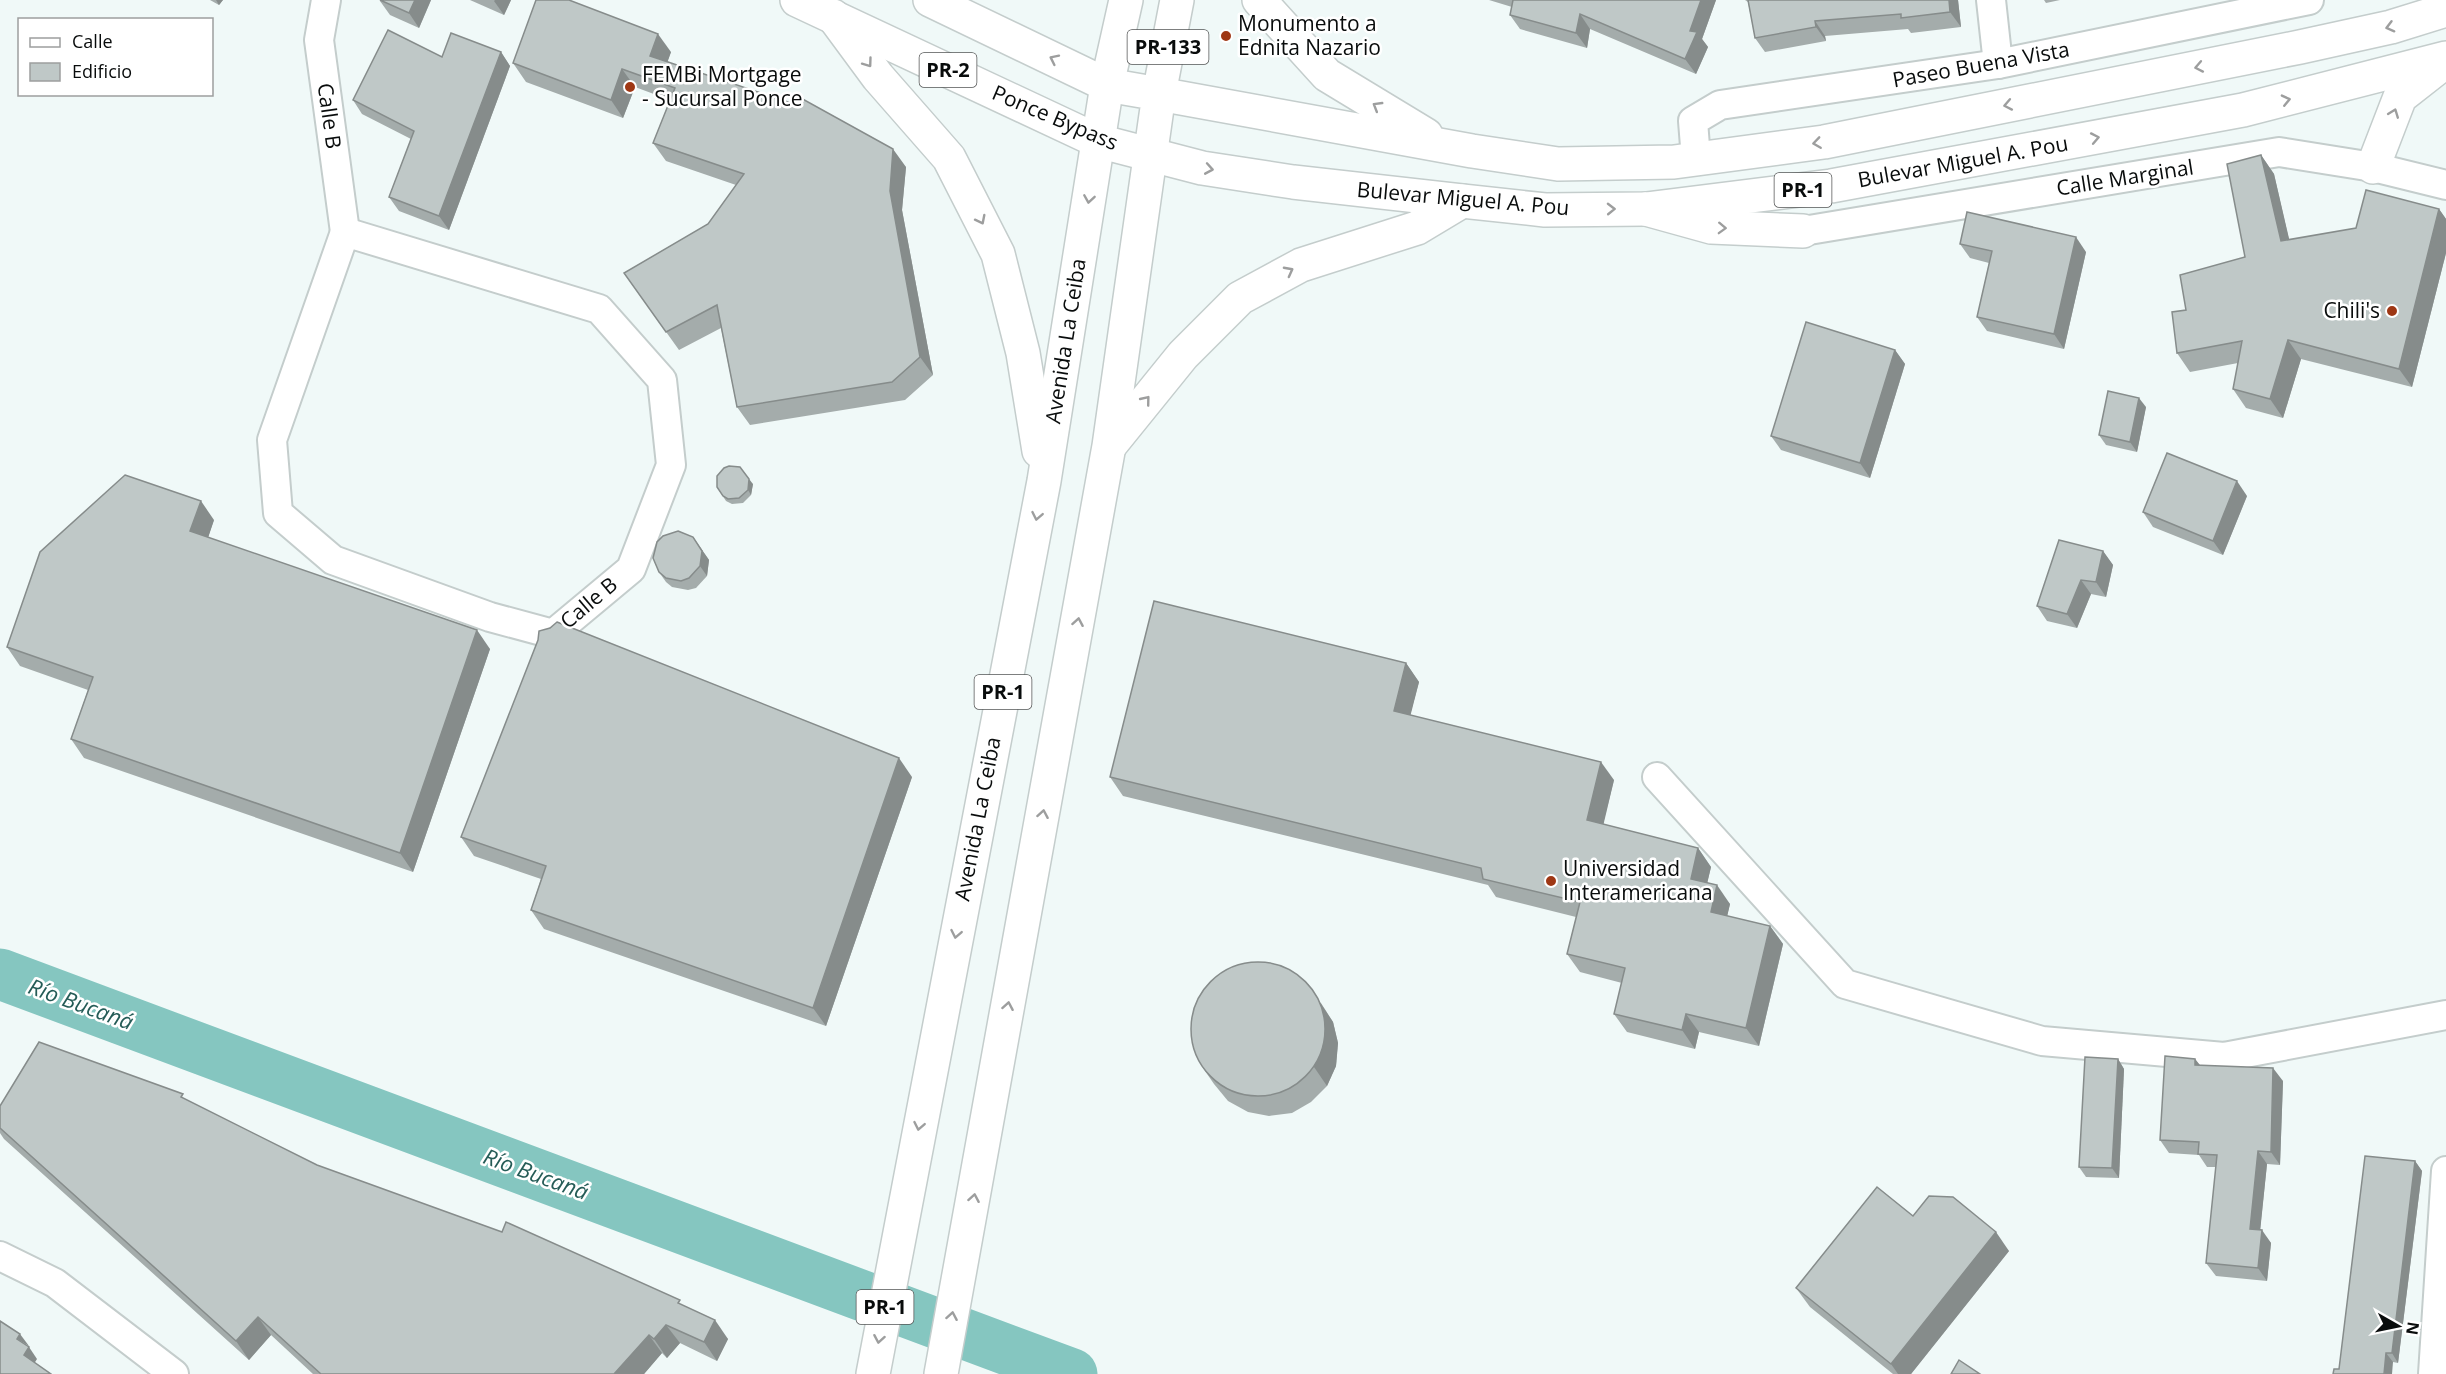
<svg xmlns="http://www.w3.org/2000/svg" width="2446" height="1374" font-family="'Open Sans',sans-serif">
	<rect width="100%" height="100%" fill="#f0f9f8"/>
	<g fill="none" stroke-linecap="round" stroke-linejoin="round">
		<!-- river -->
		<path stroke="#85c6c0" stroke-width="51" d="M0,974L1072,1374"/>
		<!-- street casing -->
		<g stroke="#c4cdcc" stroke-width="32">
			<g id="street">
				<path d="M326,0L319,40L345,232"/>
				<path d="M1991,0L1998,64"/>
				<path d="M1696,159L1693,121L1720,105L1998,64L2309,0"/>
				<path d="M1803,231L2279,152L2373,167L2446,185"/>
				<path d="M345,232L599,309L662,380L671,465L631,569L553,634L490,617L333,560L278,513L272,440Z"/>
				<path d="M1657,777L1845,984L2042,1041L2224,1057L2446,1015"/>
				<path d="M0,1256L55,1283L174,1374"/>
				<path d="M2433,1374L2446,1171"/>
			</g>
		</g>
		<!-- primary casing -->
		<g stroke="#c4cdcc" stroke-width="36">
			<g id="primary">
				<path d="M1177,0L1159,94L1472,151L1558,164L1674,162L1824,142L2300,47L2391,27L2446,10"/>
				<path d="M1259,0L1327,75L1426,135"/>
				<path d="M1107,85L1126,0"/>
				<path d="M1152,155L1202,168L1293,182L1462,201L1545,210L1646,209L1831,186L2243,110L2446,58"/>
			</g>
		</g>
		<!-- highway casing -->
		<g stroke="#c4cdcc" stroke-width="36">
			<g id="highway">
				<path d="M797,0L1098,141L1152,155"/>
				<path d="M930,0L1107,85L1159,94L1109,446L941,1374"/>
				<path d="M833,16L878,77L949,158L998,254L1023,353L1039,451"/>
				<path d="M2373,167L2400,97L2446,61"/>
				<path d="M1646,209L1711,227L1803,231"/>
				<path d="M1111,444L1183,355L1240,298L1301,265L1417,228L1462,201"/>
				<path d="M873,1374L1044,481L1107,85"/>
			</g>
		</g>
		<!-- street -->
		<use href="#street" stroke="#fff" stroke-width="28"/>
		<!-- primary -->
		<use href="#primary" stroke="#fff" stroke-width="33"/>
		<!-- highway -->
		<use href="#highway" stroke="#fff" stroke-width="33"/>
	</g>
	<!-- wall -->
	<g fill="#a4acab">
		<path d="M210,0H223L219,5Z"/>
		<path d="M431,0L419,28L390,15L380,1Z"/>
		<path d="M470,0H511L504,15Z"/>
		<path d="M1489,0H1716L1702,39L1708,47L1696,74L1590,29L1587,48L1520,29L1510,15L1512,7Z"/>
		<path d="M1745,0H1958L1961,27L1911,33L1908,29L1825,36L1826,41L1765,52L1755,38L1748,2Z"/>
		<path d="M2044,0H2060L2046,3Z"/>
		<path d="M501,52L510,66L449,230L399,211L389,197L411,139L362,114L353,100L442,57Z"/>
		<path d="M671,52L667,62L906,167L902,210L933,375L905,400L750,425L737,407L721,328L679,350L624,273L708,224L736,185L666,161L653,143L670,100L635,87L623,118L526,82L513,63Z"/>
		<path d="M2261,155L2274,174L2289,240L2356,228L2439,209L2446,219V253L2412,387L2301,359L2283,418L2246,408L2233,389L2238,363L2190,372L2177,353L2245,257Z"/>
		<path d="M1960,244L2086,252L2064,349L1987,331L1977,317L1989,263L1970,258Z"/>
		<path d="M1895,350L1905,364L1870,478L1781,450L1771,436Z"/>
		<path d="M2146,407L2137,452L2106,445L2099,435Z"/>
		<path d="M753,484L751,495L743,503L732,504L726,501L717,487Z"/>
		<path d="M2247,496L2223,555L2153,527L2143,512Z"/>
		<path d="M214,520L208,537L490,649L413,872L84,758L71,739L88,690L20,666L7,647Z"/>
		<path d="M700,547L709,560L707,576L696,588L688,590L672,587L666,582L659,572Z"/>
		<path d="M2103,551L2113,565L2106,597L2091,594L2077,628L2047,621L2037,606Z"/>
		<path d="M1406,663L1419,682L1410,715L1614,780L1603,824L1698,848L1711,867L1707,883L1730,904L1727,916L1770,926L1783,944L1759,1046L1699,1032L1695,1049L1627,1032L1614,1014L1622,983L1580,972L1567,954L1576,917L1496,897L1488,885L1123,796L1110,777Z"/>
		<path d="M912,777L826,1026L544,929L531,910L541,879L474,856L461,837Z"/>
		<path d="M1321,1003L1333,1022L1338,1043L1336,1066L1327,1086L1311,1102L1292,1113L1269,1116L1248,1112L1228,1101L1214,1084L1201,1065Z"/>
		<path d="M2118,1059L2124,1069L2119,1178L2086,1177L2079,1167Z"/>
		<path d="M2195,1059L2200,1065L2283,1081L2280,1165L2267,1164L2260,1230L2271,1243L2267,1281L2216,1276L2206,1263L2216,1167H2207L2199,1155L2169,1153L2160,1140Z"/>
		<path d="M187,1100L317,1165L684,1306L728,1339L717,1361L680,1343L667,1358L662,1353L644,1374H313L271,1335L249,1360L4,1139L0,1133V1106Z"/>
		<path d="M2415,1161L2422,1171L2398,1363L2393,1362L2339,1369Z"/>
		<path d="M1913,1216L2009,1251L1911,1374H1893L1810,1307L1796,1288Z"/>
	</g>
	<!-- shaded-wall -->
	<g fill="#868c8b">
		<path d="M216,0H223L219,5Z"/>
		<path d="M415,0H431L419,28L409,13Z"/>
		<path d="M495,0H511L504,15L494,1Z"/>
		<path d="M1701,0H1716L1702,39L1708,47L1696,74L1685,59L1690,31Z"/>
		<path d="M1949,0H1958L1961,27L1950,12Z"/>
		<path d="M1580,14L1590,29L1587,48L1576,33Z"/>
		<path d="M1815,21L1825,36L1826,41L1816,27Z"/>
		<path d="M658,34L671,52L663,75L650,56Z"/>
		<path d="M501,52L510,66L449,230L439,216Z"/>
		<path d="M622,69L635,87L623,118L611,100Z"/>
		<path d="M893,149L906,167L902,210L933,375L920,357L890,191Z"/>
		<path d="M2261,155L2274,174L2294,260L2281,241Z"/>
		<path d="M2439,209L2446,219V253L2412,387L2399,369Z"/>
		<path d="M2076,237L2086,252L2064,349L2054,334Z"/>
		<path d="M2288,340L2301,359L2283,418L2270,399Z"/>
		<path d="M1895,350L1905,364L1870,478L1860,463Z"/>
		<path d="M2139,398L2146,407L2137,452L2130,442Z"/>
		<path d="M749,479L753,484L751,495L748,490Z"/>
		<path d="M2237,481L2247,496L2223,555L2213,541Z"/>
		<path d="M201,501L214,520L204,550L190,531Z"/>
		<path d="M693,537L709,560L707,576L700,566Z"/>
		<path d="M2103,551L2113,565L2106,597L2096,582Z"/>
		<path d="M2081,580L2091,594L2077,628L2067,614Z"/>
		<path d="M477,630L490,649L413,872L400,853Z"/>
		<path d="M1406,663L1419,682L1407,729L1394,711Z"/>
		<path d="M899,758L912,777L826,1026L813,1008Z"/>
		<path d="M1601,762L1614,780L1600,839L1587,820Z"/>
		<path d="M1698,848L1711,867L1704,897L1691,879Z"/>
		<path d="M1717,885L1730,904L1724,930L1711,912Z"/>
		<path d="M1770,926L1783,944L1759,1046L1746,1028Z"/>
		<path d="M1308,984L1333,1022L1338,1043L1336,1066L1327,1086L1314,1067Z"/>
		<path d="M1686,1014L1699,1032L1695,1049L1682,1030Z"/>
		<path d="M2118,1059L2124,1069L2119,1178L2112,1168Z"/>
		<path d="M2195,1059L2205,1072L2195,1065Z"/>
		<path d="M2273,1068L2283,1081L2280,1165L2271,1152Z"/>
		<path d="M2258,1151L2267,1164L2259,1242L2250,1229Z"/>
		<path d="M2415,1161L2422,1171L2398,1363L2392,1353Z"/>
		<path d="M2262,1230L2271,1243L2267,1281L2258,1268Z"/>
		<path d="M1996,1232L2009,1251L1911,1374H1898L1891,1364Z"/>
		<path d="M258,1317L271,1335L249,1360L236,1341Z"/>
		<path d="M715,1320L728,1339L717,1361L704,1342Z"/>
		<path d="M666,1325L680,1343L667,1358L654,1339Z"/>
		<path d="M20,1334L29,1346L17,1339Z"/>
		<path d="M649,1335L662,1353L644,1374H614Z"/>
		<path d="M29,1347L37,1359L32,1367L24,1355Z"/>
		<path d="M2386,1353L2393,1362L2392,1374H2384Z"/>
	</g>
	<!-- building -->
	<g fill="#bfc8c7" stroke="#868c8b" stroke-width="1.5">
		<path d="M380,0H415L409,13Z"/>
		<path d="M536,0H569L658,34L650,56L794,104L799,97L893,149L890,191L920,357L892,382L737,407L717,305L666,332L624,273L708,224L744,174L653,143L675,88L622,69L611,100L513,63Z"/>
		<path d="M1513,0H1701L1690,31L1697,32L1685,59L1580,14L1576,33L1510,15Z"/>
		<path d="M1748,0H1949L1950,12L1901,18V14L1815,21L1816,27L1755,38Z"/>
		<path d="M388,30L442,57L451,33L501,52L439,216L389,197L414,131L353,100Z"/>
		<path d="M2261,155L2281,241L2356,228L2366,190L2439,209L2399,369L2288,340L2270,399L2233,389L2242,341L2177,353L2172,312L2186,310L2180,275L2245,257L2227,164Z"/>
		<path d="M1967,212L2076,237L2054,334L1977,317L1992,251L1960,244Z"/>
		<path d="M1806,322L1895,350L1860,463L1771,436Z"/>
		<path d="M2108,391L2139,398L2130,442L2099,435Z"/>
		<path d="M2167,453L2237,481L2213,541L2143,512Z"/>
		<path d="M729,466L740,467L749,479L748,490L739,498L728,499L723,496L717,487V476L724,468Z"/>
		<path d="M125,475L201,501L190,531L477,630L400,853L71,739L93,677L7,647L40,552Z"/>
		<path d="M678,531L693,537L702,551L700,566L689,578L681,581L666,578L659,572L653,558L657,542L663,536Z"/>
		<path d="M2059,540L2103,551L2096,582L2081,580L2067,614L2037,606Z"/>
		<path d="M1154,601L1406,663L1394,711L1601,762L1587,820L1698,848L1691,879L1717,885L1711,912L1770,926L1746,1028L1686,1014L1682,1030L1614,1014L1625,968L1567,954L1580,902L1483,879L1481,868L1110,777Z"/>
		<path d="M557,622L899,758L813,1008L531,910L546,866L461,837L538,640L539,631L550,628Z"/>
		<circle cx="1258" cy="1029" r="67"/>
		<path d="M39,1042L183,1094L181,1097L317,1165L502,1232L506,1222L680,1300L678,1303L715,1320L704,1342L666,1325L654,1339L649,1335L614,1374H321L258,1317L236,1341L0,1128V1106Z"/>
		<path d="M2165,1056L2195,1059V1065L2273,1068L2271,1152L2258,1151L2250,1229L2262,1230L2258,1268L2206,1263L2217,1155L2198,1154L2199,1142L2160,1140Z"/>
		<path d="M2085,1057L2118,1059L2112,1168L2079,1167Z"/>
		<path d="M2365,1156L2415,1161L2392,1353H2386L2384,1374H2333L2334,1369H2339Z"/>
		<path d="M1877,1187L1913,1216L1929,1196L1953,1197L1996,1232L1891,1364L1796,1288Z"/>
		<path d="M0,1321L20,1334L17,1339L29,1347L24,1355L51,1374H0Z"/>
		<path d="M1959,1360L1980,1374H1951Z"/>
	</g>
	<!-- one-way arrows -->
	<defs><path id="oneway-chevron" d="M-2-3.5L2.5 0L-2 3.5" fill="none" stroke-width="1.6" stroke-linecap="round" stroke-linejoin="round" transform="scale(1.5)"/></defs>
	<g stroke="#9d9e9e">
		<use href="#oneway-chevron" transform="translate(2390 27) rotate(165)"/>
		<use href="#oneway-chevron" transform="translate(1054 59) rotate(-154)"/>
		<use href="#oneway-chevron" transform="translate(868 63) rotate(54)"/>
		<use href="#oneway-chevron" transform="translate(2199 67) rotate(169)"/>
		<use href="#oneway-chevron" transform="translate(2286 100) rotate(-13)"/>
		<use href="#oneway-chevron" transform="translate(2008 105) rotate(169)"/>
		<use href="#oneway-chevron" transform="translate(1377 106) rotate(-149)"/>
		<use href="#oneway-chevron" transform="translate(2394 113) rotate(-69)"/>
		<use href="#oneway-chevron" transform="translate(2095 138) rotate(-11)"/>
		<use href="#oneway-chevron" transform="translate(1817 143) rotate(172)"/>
		<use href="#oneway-chevron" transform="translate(1209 169) rotate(10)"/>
		<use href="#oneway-chevron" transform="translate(1089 199) rotate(99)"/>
		<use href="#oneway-chevron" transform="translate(1611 209) rotate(-1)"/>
		<use href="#oneway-chevron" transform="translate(981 220) rotate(63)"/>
		<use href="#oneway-chevron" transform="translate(1722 228) rotate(2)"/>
		<use href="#oneway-chevron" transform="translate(1289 271) rotate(-28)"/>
		<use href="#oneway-chevron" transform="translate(1146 400) rotate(-51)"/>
		<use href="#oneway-chevron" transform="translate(1037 516) rotate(101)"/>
		<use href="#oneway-chevron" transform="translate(1078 622) rotate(-80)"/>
		<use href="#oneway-chevron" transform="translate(1043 814) rotate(-80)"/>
		<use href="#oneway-chevron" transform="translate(956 934) rotate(101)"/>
		<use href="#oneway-chevron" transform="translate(1008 1006) rotate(-80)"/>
		<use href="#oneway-chevron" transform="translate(919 1126) rotate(101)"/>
		<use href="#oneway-chevron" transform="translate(974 1198) rotate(-80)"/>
		<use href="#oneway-chevron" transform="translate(952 1316) rotate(-80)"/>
		<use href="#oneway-chevron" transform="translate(879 1339) rotate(100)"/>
	</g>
	<!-- markers -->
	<g fill="#9e3714" stroke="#fff" stroke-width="2">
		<circle cx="1226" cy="36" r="6"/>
		<circle cx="630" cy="87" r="6"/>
		<circle cx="2392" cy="311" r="6"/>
		<circle cx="1551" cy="881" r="6"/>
	</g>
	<g text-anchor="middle" stroke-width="5" stroke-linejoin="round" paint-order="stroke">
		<!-- shield labels -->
		<g fill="#fff" stroke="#535555" stroke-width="1.5">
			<rect x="1127.5" y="30" width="81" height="34" rx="4.5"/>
			<rect x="919.5" y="53" width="57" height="34" rx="4.5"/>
			<rect x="1774.5" y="173" width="57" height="34" rx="4.5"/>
			<rect x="974.5" y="675" width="57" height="34" rx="4.5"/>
			<rect x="856.5" y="1290" width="57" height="34" rx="4.5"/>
		</g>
		<g font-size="20" font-weight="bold" fill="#090c0c">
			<text x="1168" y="54">PR-133</text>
			<text x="948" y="77">PR-2</text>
			<text x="1803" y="197">PR-1</text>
			<text x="1003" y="699">PR-1</text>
			<text x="885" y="1314">PR-1</text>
		</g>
		<!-- poi labels -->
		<g font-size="21" fill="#090c0c" stroke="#fff" text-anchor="start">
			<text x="1238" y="31">Monumento a<tspan x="1238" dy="24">Ednita Nazario</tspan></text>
			<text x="642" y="82">FEMBi Mortgage<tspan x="642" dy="24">- Sucursal Ponce</tspan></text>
			<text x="2380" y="318" text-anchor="end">Chili's</text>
			<text x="1563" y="876">Universidad<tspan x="1563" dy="24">Interamericana</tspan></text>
		</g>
		<!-- street labels -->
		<g font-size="21" fill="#090c0c" stroke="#fff">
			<text transform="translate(1981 65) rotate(-10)" y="7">Paseo Buena Vista</text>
			<text transform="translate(329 116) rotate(82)" y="7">Calle B</text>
			<text transform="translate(1055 118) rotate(23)" y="7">Ponce Bypass</text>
			<text transform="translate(1963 162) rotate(-10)" y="7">Bulevar Miguel A. Pou</text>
			<text transform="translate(2125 178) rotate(-9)" y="7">Calle Marginal</text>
			<text transform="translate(1463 199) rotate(5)" y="7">Bulevar Miguel A. Pou</text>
			<text transform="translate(1066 341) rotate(-81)" y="7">Avenida La Ceiba</text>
			<text transform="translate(589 603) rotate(-40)" y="7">Calle B</text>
			<text transform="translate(978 819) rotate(-79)" y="7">Avenida La Ceiba</text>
		</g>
		<!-- water labels -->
		<g font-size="22" font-style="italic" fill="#255c57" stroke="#fff">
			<text transform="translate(81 1004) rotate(20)" y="8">Río Bucaná</text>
			<text transform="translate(536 1174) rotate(20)" y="8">Río Bucaná</text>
		</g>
	</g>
	<!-- legend -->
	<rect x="18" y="18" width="195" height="78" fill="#ffffff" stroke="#9d9e9e" stroke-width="1.5"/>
	<rect x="30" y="38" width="30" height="9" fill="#ffffff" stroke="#9d9e9e" stroke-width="1.5"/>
	<text x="72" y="48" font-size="18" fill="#090c0c">Calle</text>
	<rect x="30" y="63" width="30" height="18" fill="#bfc8c7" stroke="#9d9e9e" stroke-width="1.5"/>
	<text x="72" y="78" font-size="18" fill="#090c0c">Edificio</text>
	<!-- north arrow -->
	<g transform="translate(2398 1326) rotate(99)" stroke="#ffffff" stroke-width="4.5" paint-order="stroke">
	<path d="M0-4.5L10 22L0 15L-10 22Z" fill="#090c0c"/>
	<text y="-9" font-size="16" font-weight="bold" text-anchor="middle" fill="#090c0c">N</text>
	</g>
</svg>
